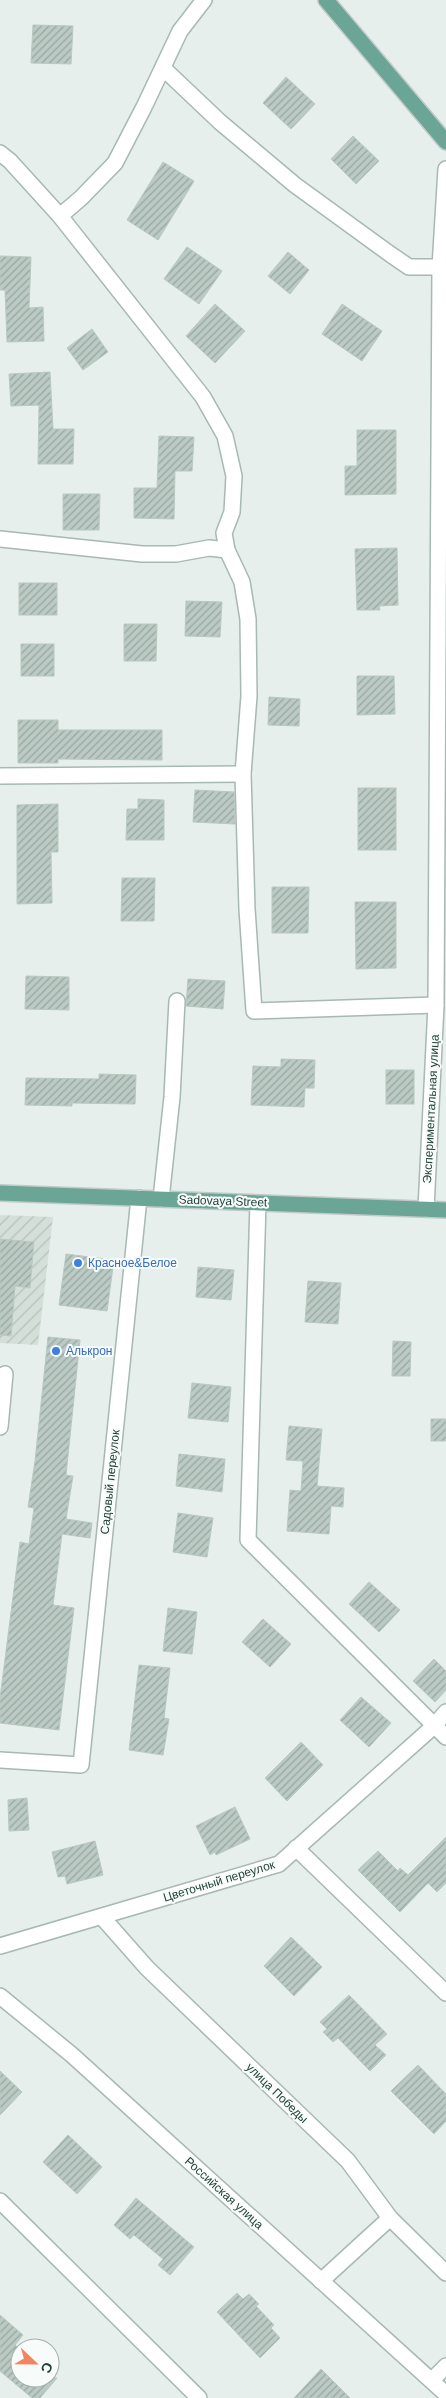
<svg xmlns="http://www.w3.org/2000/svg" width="446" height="2398" font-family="Helvetica,sans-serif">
	<defs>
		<pattern id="industrial-furrows" width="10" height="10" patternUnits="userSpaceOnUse" patternTransform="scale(1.25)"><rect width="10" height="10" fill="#d4dfda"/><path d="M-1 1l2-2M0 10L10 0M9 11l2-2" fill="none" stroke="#b6c1bc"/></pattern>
		<pattern id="building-hatch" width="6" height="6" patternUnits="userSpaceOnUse" patternTransform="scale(1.25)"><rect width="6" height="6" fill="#bbcac4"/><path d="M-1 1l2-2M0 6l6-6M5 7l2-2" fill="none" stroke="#98a6a0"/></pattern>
	</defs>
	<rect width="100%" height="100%" fill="#e6efeb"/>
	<!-- industrial -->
	<path fill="url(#industrial-furrows)" d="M0,1215L53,1217L38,1345L0,1343Z"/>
	<!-- building -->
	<g fill="url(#building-hatch)" stroke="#b8c9c2">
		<path d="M33,25L73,26L71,64L31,63Z"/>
		<path d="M286,77L315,104L291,129L263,103Z"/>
		<path d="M353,136L379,161L356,184L331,159Z"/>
		<path d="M163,162L194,181L158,240L127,220Z"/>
		<path d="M187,247L222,271L199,304L164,279Z"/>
		<path d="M288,252L309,270L290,294L268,276Z"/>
		<path d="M0,256L31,257L29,308L43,307L44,341L7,342L5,290H0Z"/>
		<path d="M215,304L245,331L215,363L186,336Z"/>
		<path d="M342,304L382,331L362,361L322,334Z"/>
		<path d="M92,329L108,352L83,370L67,348Z"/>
		<path d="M50,372L53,429H74L73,464H38L39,405L11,406L9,374Z"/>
		<path d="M357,430H396V494L345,495V466H357Z"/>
		<path d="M159,436L194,437L192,471H175L174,519L134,518V488H157Z"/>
		<path d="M63,494H100L99,530H63Z"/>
		<path d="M397,548L398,605L379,606L380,610H357L355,549Z"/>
		<rect x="19" y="583" width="38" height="32"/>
		<path d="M186,601L222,602L220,637L185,636Z"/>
		<path d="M124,624H157L156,661H124Z"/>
		<rect x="21" y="644" width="33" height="32"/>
		<path d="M357,676H394L395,714L357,715Z"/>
		<path d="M269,697L300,699L299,726L268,725Z"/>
		<path d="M18,720H58V730H162V760L58,759V763H18Z"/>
		<rect x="358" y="788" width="38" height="62"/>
		<path d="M195,790L234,792L235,824L193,822Z"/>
		<path d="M138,799L164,800V840H126L127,809H138Z"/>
		<path d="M58,804V852H51L52,903L17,904V805Z"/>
		<path d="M122,878H155L154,921H121Z"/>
		<path d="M272,887H309L308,933H272Z"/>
		<path d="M355,902H396V968L356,969Z"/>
		<path d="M26,976L69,977V1010L25,1009Z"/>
		<path d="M188,979L225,981L223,1009L186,1006Z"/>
		<path d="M281,1059L315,1060L314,1088H305L304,1107L251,1105L253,1066L281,1067Z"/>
		<rect x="386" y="1070" width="28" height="34"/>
		<path d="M99,1074L136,1075L135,1104L72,1103V1106L25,1105L26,1078L99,1079Z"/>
		<path d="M0,1239L34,1242L30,1288L15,1286L11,1336L0,1335Z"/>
		<path d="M66,1254L114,1260L107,1311L59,1305Z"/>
		<path d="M198,1267L234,1270L231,1300L196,1297Z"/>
		<path d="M308,1281L341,1283L338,1324L305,1322Z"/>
		<path d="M48,1337L80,1340L66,1475L73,1476L66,1519L92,1523L90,1538L62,1534L53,1605L74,1608L59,1730L0,1723V1698L20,1542L29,1544L34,1508L28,1507L35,1461Z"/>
		<path d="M393,1341L411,1342L410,1376H392Z"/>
		<path d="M192,1383L231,1387L228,1422L188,1418Z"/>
		<rect x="431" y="1419" width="15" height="22"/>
		<path d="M289,1426L322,1429L317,1486L344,1488L343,1507L331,1506L329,1534L287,1531L290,1490L301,1491L303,1461L286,1460Z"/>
		<path d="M179,1454L225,1459L222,1492L176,1486Z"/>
		<path d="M178,1513L213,1518L207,1557L173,1552Z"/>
		<path d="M369,1582L400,1610L379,1632L349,1604Z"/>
		<path d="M168,1608L197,1612L192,1654L163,1651Z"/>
		<path d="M263,1619L291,1644L270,1667L242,1642Z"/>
		<path d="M434,1659L446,1671V1690L435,1702L413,1681Z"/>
		<path d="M139,1665L170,1668L164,1718L169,1719L163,1755L129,1750Z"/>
		<path d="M361,1697L391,1723L369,1747L340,1720Z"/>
		<path d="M301,1742L323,1765L287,1801L265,1778Z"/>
		<path d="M27,1798L29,1830L9,1831L8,1800Z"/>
		<path d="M235,1807L250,1839L216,1855L215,1852L210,1855L196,1826Z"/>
		<path d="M446,1837V1883L437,1892L428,1883L400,1912L358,1870L378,1851L398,1871L400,1868L408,1875Z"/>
		<path d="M95,1841L103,1875L67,1884L65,1876L58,1877L52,1852Z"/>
		<path d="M291,1937L322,1967L294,1996L264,1966Z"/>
		<path d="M349,1995L387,2034L375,2045L386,2055L370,2071L338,2038L333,2042L323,2032L327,2029L320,2022Z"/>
		<path d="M418,2065L446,2094V2121L434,2134L391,2091Z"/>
		<path d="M0,2071L22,2092L0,2115Z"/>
		<path d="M68,2135L102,2167L77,2194L43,2162Z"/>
		<path d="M136,2198L194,2247L170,2275L158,2265L163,2259L134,2235L130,2239L114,2225Z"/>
		<path d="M237,2293L243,2299L249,2294L259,2304L256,2306L274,2325L271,2328L280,2338L260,2358L217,2312Z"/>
		<path d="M0,2315L23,2335L15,2345L20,2349V2378H57L40,2398H32L0,2371Z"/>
		<path d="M321,2369L350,2398H294Z"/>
	</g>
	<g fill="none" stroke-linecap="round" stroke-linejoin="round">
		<!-- minor casing -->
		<g stroke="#a8b8b2" stroke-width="18">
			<g id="minor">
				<path d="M163,68L220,122L295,185L390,254L409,267H440"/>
				<path d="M0,153L10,161L60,216L203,397L225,436L234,476L232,512L224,533L227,550L209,548L176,554H142L0,539"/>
				<path d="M60,216L81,198L115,163L144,107L180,31L204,0"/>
				<path d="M227,550L242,582L248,619L249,696L243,774L247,909L254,1011L436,1005"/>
				<path d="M0,776L243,774"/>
				<path d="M161,1199L172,1097L177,1001"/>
				<path d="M258,1203L248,1540L446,1737"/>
				<path d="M426,1209L436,1005L440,267L446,169"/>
				<path d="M0,1427L5,1374"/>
				<path d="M0,1760L81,1765L139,1198"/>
				<path d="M296,1848L446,1993"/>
				<path d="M102,1917L147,1968L348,2161L390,2218L446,2273"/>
				<path d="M0,1946L279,1864L434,1726L446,1712"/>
				<path d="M0,1996L72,2055L446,2394"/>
				<path d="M0,2201L199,2398"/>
				<path d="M321,2281L390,2218"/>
				<path d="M432,2380L446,2366"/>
			</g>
		</g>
		<!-- major casing -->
		<g stroke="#c2cac8" stroke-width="18">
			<g id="major">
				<path d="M326,0L446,142"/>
				<path d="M0,1193L446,1210"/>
			</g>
		</g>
		<!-- minor -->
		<use href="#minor" stroke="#fff" stroke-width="15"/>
		<!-- major -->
		<use href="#major" stroke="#6aa596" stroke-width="15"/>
	</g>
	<!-- markers -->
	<g fill="#3f7fe0" stroke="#f7fbf9" stroke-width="2">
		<circle cx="78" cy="1263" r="5"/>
		<circle cx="56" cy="1351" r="5"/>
	</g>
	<g text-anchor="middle" stroke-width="4" stroke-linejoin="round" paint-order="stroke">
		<!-- street labels -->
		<g font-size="12" fill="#24423a" stroke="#f7fbf9">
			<text transform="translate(431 1109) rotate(-87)" y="4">Экспериментальная улица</text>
			<text transform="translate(223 1201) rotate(2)" y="4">Sadovaya Street</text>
			<text transform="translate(110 1482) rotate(-84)" y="4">Садовый переулок</text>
			<text transform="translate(219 1881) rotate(-17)" y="4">Цветочный переулок</text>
			<text transform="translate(277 2093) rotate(44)" y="4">улица Победы</text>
			<text transform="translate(224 2193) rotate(42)" y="4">Российская улица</text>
		</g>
		<!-- shop labels -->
		<g font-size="12" fill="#366cbe" stroke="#f7fbf9" text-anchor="start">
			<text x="88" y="1267">Красное&amp;Белое</text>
			<text x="66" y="1355">Алькрон</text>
		</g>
	</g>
	<!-- north arrow -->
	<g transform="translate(35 2363) rotate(112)"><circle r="24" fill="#f7fbf9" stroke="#a3b1ad"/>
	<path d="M0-4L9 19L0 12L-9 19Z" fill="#f4845f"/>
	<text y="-8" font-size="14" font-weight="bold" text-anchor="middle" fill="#24423a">С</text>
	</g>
</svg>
